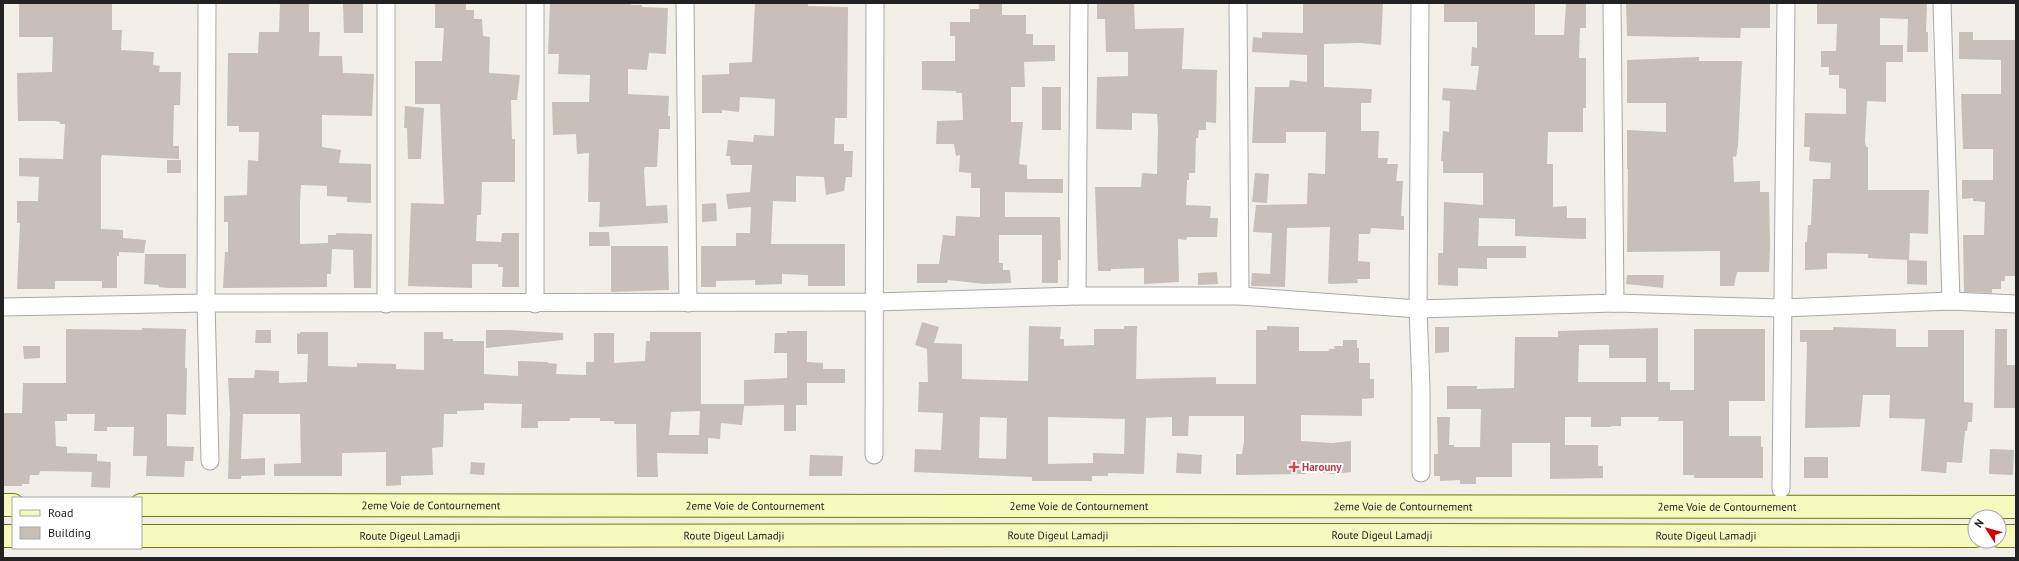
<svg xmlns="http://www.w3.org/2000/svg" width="2019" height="561" font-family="'PT Sans',sans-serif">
	<rect width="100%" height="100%" fill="#f2efe9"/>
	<!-- building -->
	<g fill="#c7bfb8" fill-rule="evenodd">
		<path d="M19,3H112V30H122L121,50L154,52L153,65L160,66L159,72H181L180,105H174L173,146H179V159L102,155L101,158V229L123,230V238L146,240L144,253L119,252V256H117V288H102V281H55V289H17L20,223H17V201H38L39,177L19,176V158L63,159L65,124H60V122L55,121H18L17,73L52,72L53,37H19Z"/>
		<path d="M280,3H309V32H320L319,56H342L343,73L374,74L372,116L322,115V147L341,150L339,163L371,164V203L347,202V197L327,196V186L301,185L300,201V244L328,243V235H336V233L372,234L371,288H354L353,250L332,249L331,274H327V287L223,288L225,252H228V222H224V196L247,195L248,160L258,161L259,132H239V126H227L228,53H258L259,32H279Z"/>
		<path d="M343,3H363V33H344Z"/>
		<path d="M435,3H466V10H474V19H482L483,36L490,37L489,73L520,75L517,100H511L512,139H515V182H482L481,215H477L476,241L501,242L502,233H519V287H502L503,267H498V264H472V288L408,286L411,203L444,204L440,104H415V61H442L444,28H435Z"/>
		<path d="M550,3H631V5H642V7L668,8L666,54L649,53L647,70L628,69V94L669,96L668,116H670V129H659L657,167H645L644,170L646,206L667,205L668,223L599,227L600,202H588L589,153L577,154L576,134L553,135L552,102H589L590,75L558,74L559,54H548Z"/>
		<path d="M755,3H808V6L848,7L847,118H835L834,144H844V151H853L852,177H846L844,191L826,195L824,177L796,176V202L773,201L771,244H845V286H808V275L782,274V284L755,285V280L716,281V287H701V246H736V233H750L751,207L728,209L726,194L750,192L752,165H731L730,156H726L728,140L753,142L754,135L774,136L775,99L740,97L739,112L722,110V113H702V75L729,74V63L752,62Z"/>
		<path d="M979,3H1002V15H1026V34H1033V45H1055V61L1024,62L1025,87H1011V122H1023L1019,164L1027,165V179H1063V193L1005,192V217H1060L1061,260H1058V283H1042V235H999V263H1003V270H1010L1011,283L985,284L948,280L947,283H917V264H939L943,235L955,236L956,216L980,217V188H971V173L959,172L960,155L956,156L954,144H936L937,121L963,120L962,93H956V91L922,90V61H955V36H950V22H970V9H979Z"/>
		<path d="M1097,3H1134L1135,29L1184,28L1182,69L1217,70L1216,123L1206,122V130H1199L1198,138H1196L1195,173H1189V180H1187L1186,205L1211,206L1210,218H1218L1217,237H1187L1186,240L1178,239L1179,282L1144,284V268L1111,269V271H1098L1095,187H1141L1142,173L1157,174L1158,130L1157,114L1132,113V130L1096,129L1097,77L1128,76V52H1106L1105,19H1097Z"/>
		<path d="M1303,3H1383L1381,45L1361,43L1324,44V87L1372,89L1371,103H1361V131H1379L1378,158H1388L1387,164H1398L1396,181H1403L1401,216H1404V230L1371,228L1370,234H1359L1358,261L1370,262V279H1357L1358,283L1330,284L1328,283L1330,227L1287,228L1285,287L1251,286L1252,273L1270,274L1272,233L1253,232L1256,205L1307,204L1308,173L1325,174L1326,132H1286V143H1252L1255,87H1289L1290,80L1307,82V55L1252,52L1253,37L1262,38V32L1303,33Z"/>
		<path d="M1444,3H1535V35H1564L1566,3H1586V28H1580L1579,58H1586V108H1583V132H1548L1547,164H1553V207L1567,206V218H1586V239L1515,236V219L1479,218L1478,246H1526V258H1487V269L1458,268V286L1438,285V253H1443L1444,202L1483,205V173H1443V161H1441L1443,131L1449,132L1450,101L1442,100L1443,88L1476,90L1479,66H1471L1472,47L1477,48V22H1444Z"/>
		<path d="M1626,3H1770V28H1741L1740,38L1627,36Z"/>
		<path d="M1817,3H1927L1926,32H1928V52H1907L1908,19L1880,18V45H1903V62H1886V102L1867,101L1865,141L1866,147H1868V190H1929L1928,234L1910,233L1909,260L1868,258V254L1827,253V269L1805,270V242H1807L1808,225H1811L1813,179H1830L1831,163L1809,161L1810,147H1804L1805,113L1846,114V89L1839,88V75H1829V67H1821V51H1836L1837,24H1817Z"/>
		<path d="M1959,32H1973V40H2016V276H2005V281H2001V289H1992V293L1964,292L1963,235H1984L1985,202L1973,201V198L1962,199V180H1993V149H1963L1961,94H2001V60L1959,59Z"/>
		<path d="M1699,57V61H1742L1738,146L1736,157L1733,156L1734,182L1760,181V192H1769L1770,245L1769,272H1737L1734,286H1720V251L1627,252L1628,169H1627V130L1666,132V103H1627V60Z"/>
		<rect x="1042" y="87" width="19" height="43"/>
		<path d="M405,106L424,108L421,159H408L407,128H404Z"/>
		<rect x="167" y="160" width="14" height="13"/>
		<path d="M1255,173L1269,174L1267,203L1252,202Z"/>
		<path d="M716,203L717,221L702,222V204Z"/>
		<path d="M589,232H609L610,246H589Z"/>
		<path d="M611,246H668L669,290L611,292Z"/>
		<path d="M145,254H186V288H168L159,287V285L144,284Z"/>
		<path d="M1907,260L1927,261V285L1907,284Z"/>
		<path d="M1217,272L1218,284L1198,285V273Z"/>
		<path d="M1627,275H1664L1663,288L1626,284Z"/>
		<path d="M922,322L939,327L934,343L962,344V379L1028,381L1029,326L1061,327L1060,339H1064V346L1094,345V329H1124V326H1137L1136,379L1216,377V384H1256V330H1267V326L1299,327V351H1329V349H1335L1334,346H1343V340H1357V348H1359V363H1370V379H1374V398L1362,399V416L1301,415V441L1332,443L1351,441V472L1334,474L1306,471V474L1236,475V454H1242L1244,442V416H1189L1188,436H1172V417L1146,418L1144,474L1108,473V476H1092V481H1032V477L914,472L915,449L941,450L943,413L918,412L919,382H928L927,349L915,345ZM980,417L1007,418L1006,459L979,458ZM1048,417L1125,419L1124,454L1093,453V463L1048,464Z"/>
		<path d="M1435,327H1449V352L1435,353Z"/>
		<path d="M1833,327L1896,329V347H1928V330H1964V402L1973,403L1972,422H1968L1967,431H1965L1962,463L1947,462L1946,473L1921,471L1925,419L1889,418L1890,395H1863L1860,427L1805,428L1807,342H1800V330H1833Z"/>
		<path d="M142,328L186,329L185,368H187L186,415L167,414V446L194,447L193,461H185L184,477L146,476L147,456H133L134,427H107V431H94L95,414H67V421H55L56,446L67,447V453L97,454V461L111,462L110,488L91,487L92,472L40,471L39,475H30L29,484H22V486H3V413H22L23,383H66V329L142,330Z"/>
		<path d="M1658,328V382H1670V390H1694V329H1765V401H1729V436H1761V447H1763V478H1694V475H1683V421H1658L1659,417H1621V426H1611V427H1591V417H1565V445H1598V466H1603V478L1550,479V443H1512V477H1476V484H1460V480L1440,481V476H1434V454H1438L1437,417H1450L1449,445H1454V447H1480L1481,409H1447V386H1477V389L1514,388L1515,337H1558V331ZM1579,345H1609V358H1646V382H1578Z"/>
		<path d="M1995,329H2007V365H2016V408H1994Z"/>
		<path d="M256,330H271V343H255Z"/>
		<path d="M486,330H507L563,333V340L486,348Z"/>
		<path d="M787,331H807V362L823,363V369H845V383H807V405H796V431H784V405L744,406L742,425L721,423L720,439L708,438V454L657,453L658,477H637L636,424H614V421H600V418H570V421H538V428H521L522,404L484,403V410L457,411V414H444L443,447L432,448L433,475L401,476V485L386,486V452L342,453V476H274V464L301,463L300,414H243L241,459L265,458V475L241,476V479H228L230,414L228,378H254L255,370L279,371V383L307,382L308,354H297V333L300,334V332H328V366L357,367V363L396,364V369L424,370V332H443V339H453V341H484V374L518,376V361L548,362V363L557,364L556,374L586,375V362H594V333H614V363L645,361L646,341H650V332H701V404H744V380L787,378V353H774L775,333H787ZM700,411L699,435H669L671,412Z"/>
		<path d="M23,346H40V358L24,359Z"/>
		<path d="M1990,449L2014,450L2013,475L1989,474Z"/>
		<path d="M1177,453L1202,455L1201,474L1176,473Z"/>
		<path d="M810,455L843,456L842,476H809Z"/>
		<rect x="1804" y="457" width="24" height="21"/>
		<path d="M471,462L485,463L484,475L470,474Z"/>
	</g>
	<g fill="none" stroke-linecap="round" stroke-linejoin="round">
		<!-- minor casing -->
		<g stroke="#a9a9a9" stroke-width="19">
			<g id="minor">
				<path d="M207,3L206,303L210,461"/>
				<path d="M685,3L688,303"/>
				<path d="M1238,3L1240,296"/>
				<path d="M1420,3L1418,309L1421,388V473"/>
				<path d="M1612,3L1615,303"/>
				<path d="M1942,3L1951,301"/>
				<path d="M1077,296L1079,3"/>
				<path d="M386,304V3"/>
				<path d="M535,304V3"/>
				<path d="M3,307L206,303L875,302L1077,296H1240L1418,309L1615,303L1783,308L1951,301L2016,304"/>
				<path d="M874,455L875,3"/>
				<path d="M1781,489L1786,3"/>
			</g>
		</g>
		<!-- secondary casing -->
		<g stroke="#707d05" stroke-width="24">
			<g id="secondary">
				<path d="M3,505H13"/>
				<path id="s1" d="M141,505L2016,507"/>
				<path d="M3,536H13"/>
				<path id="s2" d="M141,536L1422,535L1975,536"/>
				<path d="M1999,536H2016"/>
			</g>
		</g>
		<!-- minor -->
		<use href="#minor" stroke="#fff" stroke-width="17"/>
		<!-- secondary -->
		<use href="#secondary" stroke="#f7fabf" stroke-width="22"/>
	</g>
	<!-- markers -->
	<path fill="#e0444e" stroke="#fff" stroke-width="1.5" d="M1292 461h4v4h4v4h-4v4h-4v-4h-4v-4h4z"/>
	<g text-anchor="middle" stroke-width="4" stroke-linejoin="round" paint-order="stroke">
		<!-- health labels -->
		<g font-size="11" font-weight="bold" fill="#be3a42" stroke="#fff" text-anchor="start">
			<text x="1302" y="471">Harouny</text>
		</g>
		<!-- street labels -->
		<g font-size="11" fill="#222" stroke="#fff">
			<text dy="4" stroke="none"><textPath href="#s1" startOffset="290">2eme Voie de Contournement</textPath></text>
			<text dy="4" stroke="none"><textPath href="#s1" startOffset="614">2eme Voie de Contournement</textPath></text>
			<text dy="4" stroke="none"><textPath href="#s1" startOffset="938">2eme Voie de Contournement</textPath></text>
			<text dy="4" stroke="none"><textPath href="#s1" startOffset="1586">2eme Voie de Contournement</textPath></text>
			<text dy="4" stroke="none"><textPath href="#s1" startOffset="1262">2eme Voie de Contournement</textPath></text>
			<text dy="4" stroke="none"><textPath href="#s2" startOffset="1241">Route Digeul Lamadji</textPath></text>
			<text dy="4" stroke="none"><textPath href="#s2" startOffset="269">Route Digeul Lamadji</textPath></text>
			<text dy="4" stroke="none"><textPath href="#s2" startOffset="593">Route Digeul Lamadji</textPath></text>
			<text dy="4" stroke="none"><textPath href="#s2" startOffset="917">Route Digeul Lamadji</textPath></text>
			<text dy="4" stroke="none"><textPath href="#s2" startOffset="1565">Route Digeul Lamadji</textPath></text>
		</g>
	</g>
	<!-- border -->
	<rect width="2019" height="561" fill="none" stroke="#222222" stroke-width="8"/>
	<!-- legend -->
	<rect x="12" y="497" width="130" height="52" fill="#ffffff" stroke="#a7a7a7"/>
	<rect x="20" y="510" width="20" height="6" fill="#f7fabf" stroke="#a7a7a7"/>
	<text x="48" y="517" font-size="12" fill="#222222">Road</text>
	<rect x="20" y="527" width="20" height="12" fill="#c7bfb8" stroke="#a7a7a7"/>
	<text x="48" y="537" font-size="12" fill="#222222">Building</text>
	<!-- north arrow -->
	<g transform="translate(1987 529) rotate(306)"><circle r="19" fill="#ffffff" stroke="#a7a7a7"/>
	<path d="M0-3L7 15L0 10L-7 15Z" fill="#d40000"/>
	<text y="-6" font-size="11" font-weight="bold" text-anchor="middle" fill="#222222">N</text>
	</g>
</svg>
